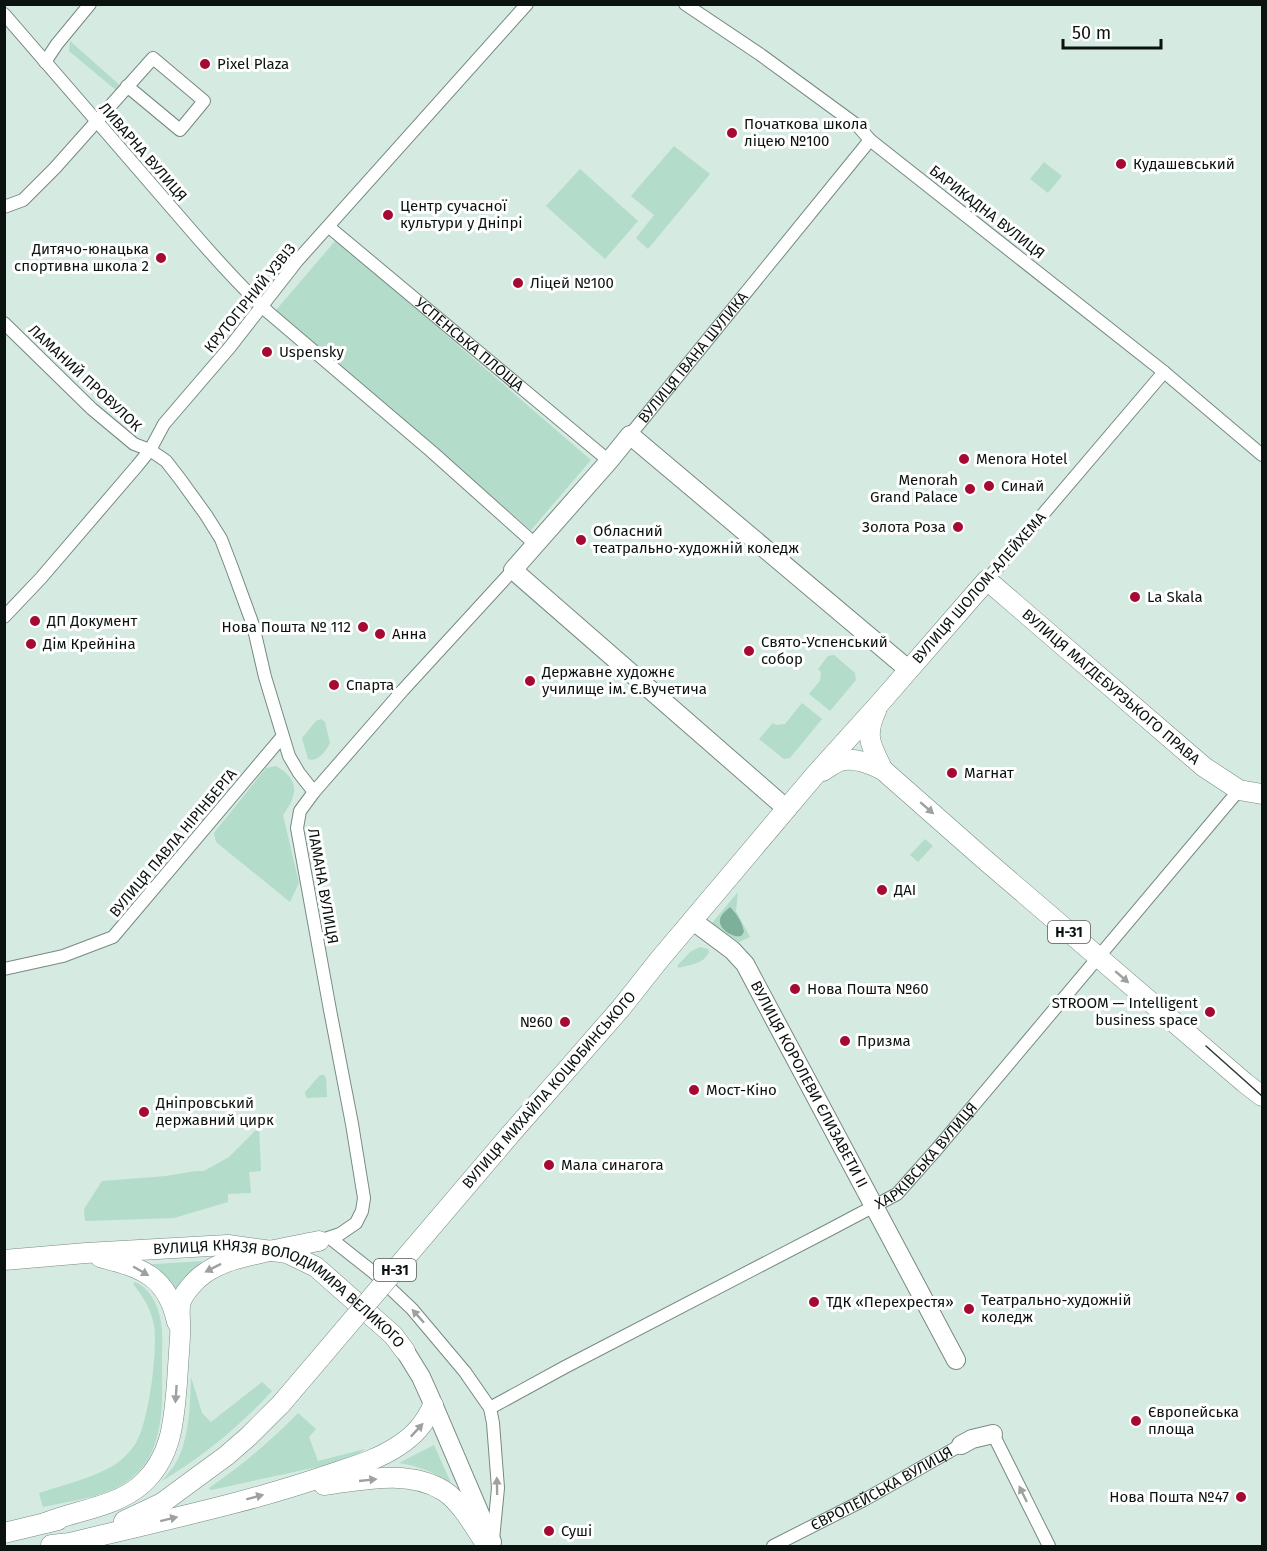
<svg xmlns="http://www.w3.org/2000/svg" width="1267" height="1551" font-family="'Fira Sans',sans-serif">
	<rect width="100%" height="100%" fill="#d5eae0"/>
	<!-- green -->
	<g fill="#b3dcca">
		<path d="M70,41L123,88L117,91L69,51Z"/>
		<path d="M674,146L710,174L648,249L636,238L654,215L631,196Z"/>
		<path d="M1044,162L1062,176L1048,193L1030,179Z"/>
		<path d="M580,169L638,221L605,259L546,206Z"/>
		<path d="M336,240L591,460L531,530L276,310Z"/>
		<path d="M834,655L855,673L856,680L830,711L809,694L820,681L821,672L818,669L828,656Z"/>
		<path d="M802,703L822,719L790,758L784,759L759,739L773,723L776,725L785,724Z"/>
		<path d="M321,719L325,722L330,743C326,750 318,763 308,759L302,738L316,721Z"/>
		<path d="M276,766C300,780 298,794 283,815L299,883L290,902L216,842L214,833L266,768Z"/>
		<path d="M925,839L933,846L918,862L910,855Z"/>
		<path d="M738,892L736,911L750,937L739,942L712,923Z"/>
		<path d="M700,947L708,949L709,952C703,965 690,964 679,968L677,966L690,952Z"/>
		<path d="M320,1075H324L326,1078L327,1097L308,1098L306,1097L305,1092Z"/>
		<path d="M259,1127L261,1171L249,1172L251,1193L228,1194V1202L174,1218L85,1221L84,1209L102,1181L166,1176L196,1171H204L229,1157Z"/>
		<path d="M203,1261C189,1273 182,1285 174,1301L141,1265Z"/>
		<path d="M135,1282C147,1287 154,1298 158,1310C164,1327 162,1346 162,1364C162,1392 164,1420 154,1446C151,1456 144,1466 137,1473C113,1497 75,1500 43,1507L39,1493C63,1485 102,1476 121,1460C126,1456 132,1449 136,1443C149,1421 158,1350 154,1325C151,1309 143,1296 133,1284Z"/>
		<path d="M191,1377L202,1413L211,1422L262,1382L272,1391C240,1426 203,1456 162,1481C168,1473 175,1466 179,1457C190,1432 190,1403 191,1377Z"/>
		<path d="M298,1413L316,1429L309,1437L318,1461L365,1449C346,1464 317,1466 294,1472C266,1478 238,1484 211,1490L209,1488C242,1465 270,1442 298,1413Z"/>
		<path d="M434,1445L451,1483C434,1472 418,1466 399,1463Z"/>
	</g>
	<!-- forest -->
	<path fill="#7daf9a" d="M730,907C737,914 742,922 744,932L741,936C733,938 718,929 720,919C721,914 727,910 730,907Z"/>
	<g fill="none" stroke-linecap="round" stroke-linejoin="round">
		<!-- street casing -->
		<g stroke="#778a82" stroke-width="14">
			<g id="street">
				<path d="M685,4L761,55L858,126L870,140L1164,372L1262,455"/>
				<path d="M4,14L190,229C215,258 240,286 268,312L431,451L535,544"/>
				<path d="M45,62L57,44L90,4"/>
				<path d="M4,207L23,200L55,168L153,58L204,101L180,130L127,86"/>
				<path id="s1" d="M329,227L609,461"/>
				<path d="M4,323L92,409L134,444L150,450L166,461L180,479L206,515L221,539L231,565L253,625L265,677L289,756L299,773L314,792"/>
				<path id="s2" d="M630,435L870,140"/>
				<path d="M987,580L1164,372"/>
				<path d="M4,617L41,578L137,466L150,450L164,424L230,347L297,261L527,4"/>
				<path d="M4,969L63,956L113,937L282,737"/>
				<path d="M330,1238L373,1272L412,1309L465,1372L490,1408L493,1423L498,1488L493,1540"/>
				<path d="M319,1241L340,1234L356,1223L362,1211L364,1198L352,1124L330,1010L297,828L300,811L314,792L403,690L513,570"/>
				<path id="s3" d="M490,1408L565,1367L829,1230L897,1194L936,1150L1239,790"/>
				<path d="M993,1434L1049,1546"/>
				<path id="s4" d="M773,1546L864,1500L961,1445"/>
			</g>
		</g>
		<!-- secondary casing -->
		<g stroke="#778a82" stroke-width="20">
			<g id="secondary">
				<path d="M787,809L513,570L609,461L630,435L909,670"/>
				<path id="s5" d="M693,921L732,950L745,964L956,1360"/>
				<path d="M405,1351L421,1377L430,1397L492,1542"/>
				<path d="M961,1445L972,1439L993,1434"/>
			</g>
		</g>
		<!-- primary casing -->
		<g stroke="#778a82" stroke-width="21">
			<g id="primary">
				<path d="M876,711C864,736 871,746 883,770"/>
				<path d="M823,771C828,768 834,763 840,761C855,757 870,764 883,770L984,859L1245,1083L1262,1096"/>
				<path id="s6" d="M509,1136L621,1008L659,960L815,775L880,703L987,580L1204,767L1239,790L1262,794"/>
				<path d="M100,1257C141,1268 167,1275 177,1322"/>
				<path id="s7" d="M4,1260L86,1253L228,1245L287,1253L316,1267L393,1335L405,1351"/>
				<path d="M324,1485C363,1480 409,1469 444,1491C461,1502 476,1529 487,1546"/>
				<path d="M124,1521L162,1503L200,1475L226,1456L249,1436L281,1404"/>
				<path d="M45,1523C77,1510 116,1507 142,1484C172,1457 174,1420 177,1383C178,1368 179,1352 180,1337C181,1327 179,1315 180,1305C182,1294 196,1279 205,1273C224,1260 247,1256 269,1251C286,1248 302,1244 319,1241"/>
				<path d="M4,1533L58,1520"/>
				<path d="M51,1545L70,1543C154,1522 240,1505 322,1477C348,1468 376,1461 398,1446C414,1436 426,1422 433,1405"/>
			</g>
		</g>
		<!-- street -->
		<use href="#street" stroke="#fff" stroke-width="12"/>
		<!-- secondary -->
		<use href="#secondary" stroke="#fff" stroke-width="18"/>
		<!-- primary -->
		<use href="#primary" stroke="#fff" stroke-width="20"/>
		<!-- tram -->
		<path stroke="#2e3834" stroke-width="1.5" d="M1206,1046L1262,1096"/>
		<!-- primary-bridge casing -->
		<g stroke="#778a82" stroke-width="21" stroke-linecap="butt">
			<path id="primary-bridge" d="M281,1404L509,1136"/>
		</g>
		<!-- primary-bridge -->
		<use href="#primary-bridge" stroke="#fff" stroke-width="20"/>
	</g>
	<!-- one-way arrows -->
	<defs><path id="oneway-solid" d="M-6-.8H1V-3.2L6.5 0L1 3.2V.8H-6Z" transform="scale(1.5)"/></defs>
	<g fill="#9da19f">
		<use href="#oneway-solid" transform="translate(927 808) rotate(41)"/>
		<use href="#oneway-solid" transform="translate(1122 977) rotate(41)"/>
		<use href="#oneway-solid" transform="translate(213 1268) rotate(153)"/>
		<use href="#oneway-solid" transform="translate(141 1271) rotate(30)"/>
		<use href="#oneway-solid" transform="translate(418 1316) rotate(-132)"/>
		<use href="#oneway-solid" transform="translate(176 1394) rotate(94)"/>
		<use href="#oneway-solid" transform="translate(417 1430) rotate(-47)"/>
		<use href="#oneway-solid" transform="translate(368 1480) rotate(-6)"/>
		<use href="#oneway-solid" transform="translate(497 1486) rotate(-91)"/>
		<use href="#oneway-solid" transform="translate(1023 1494) rotate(-116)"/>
		<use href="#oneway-solid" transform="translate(255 1497) rotate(-15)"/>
		<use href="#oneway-solid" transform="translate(169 1519) rotate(-14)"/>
	</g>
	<!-- markers -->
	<g fill="#a50a32" stroke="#fff" stroke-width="2">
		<circle cx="205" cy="64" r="6"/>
		<circle cx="732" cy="133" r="6"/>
		<circle cx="1121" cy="164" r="6"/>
		<circle cx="388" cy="215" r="6"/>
		<circle cx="161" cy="258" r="6"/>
		<circle cx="518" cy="283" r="6"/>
		<circle cx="267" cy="352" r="6"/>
		<circle cx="964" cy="459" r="6"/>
		<circle cx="989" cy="486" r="6"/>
		<circle cx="970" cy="489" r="6"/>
		<circle cx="958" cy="527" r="6"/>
		<circle cx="581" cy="540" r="6"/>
		<circle cx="1135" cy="597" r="6"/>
		<circle cx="35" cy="621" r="6"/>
		<circle cx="363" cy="627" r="6"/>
		<circle cx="380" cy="634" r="6"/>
		<circle cx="31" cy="644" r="6"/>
		<circle cx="749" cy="651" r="6"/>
		<circle cx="530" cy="681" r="6"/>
		<circle cx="334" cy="685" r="6"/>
		<circle cx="952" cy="773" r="6"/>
		<circle cx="882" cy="890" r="6"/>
		<circle cx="795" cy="989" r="6"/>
		<circle cx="1210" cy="1012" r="6"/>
		<circle cx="565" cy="1022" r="6"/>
		<circle cx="845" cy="1041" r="6"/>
		<circle cx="694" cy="1090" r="6"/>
		<circle cx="144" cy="1112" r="6"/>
		<circle cx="549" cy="1165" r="6"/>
		<circle cx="814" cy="1302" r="6"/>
		<circle cx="969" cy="1309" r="6"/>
		<circle cx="1136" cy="1421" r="6"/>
		<circle cx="1241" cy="1497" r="6"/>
		<circle cx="549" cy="1531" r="6"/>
	</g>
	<g text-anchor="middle" stroke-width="6" stroke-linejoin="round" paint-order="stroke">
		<!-- shield labels -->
		<g fill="#fff" stroke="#545a58" stroke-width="1.5">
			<rect x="1048" y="921" width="42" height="22" rx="4.5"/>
			<rect x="374" y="1259" width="42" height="22" rx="4.5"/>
		</g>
		<g font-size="14" font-weight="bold" fill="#0b1310">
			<text x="1069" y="937">Н-31</text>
			<text x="395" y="1275">Н-31</text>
		</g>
		<!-- poi labels -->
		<g font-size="15" fill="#0b1310" stroke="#fff" text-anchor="start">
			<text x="217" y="69">Pixel Plaza</text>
			<text x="744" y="129">Початкова школа<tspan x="744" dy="17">ліцею №100</tspan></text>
			<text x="1133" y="169">Кудашевський</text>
			<text x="400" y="211">Центр сучасної<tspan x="400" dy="17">культури у Дніпрі</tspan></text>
			<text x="149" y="254" text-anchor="end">Дитячо-юнацька<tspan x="149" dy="17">спортивна школа 2</tspan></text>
			<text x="530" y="288">Ліцей №100</text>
			<text x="279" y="357">Uspensky</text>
			<text x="976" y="464">Menora Hotel</text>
			<text x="958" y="485" text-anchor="end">Menorah<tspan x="958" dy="17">Grand Palace</tspan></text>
			<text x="1001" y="491">Синай</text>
			<text x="946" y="532" text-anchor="end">Золота Роза</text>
			<text x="593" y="536">Обласний<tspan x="593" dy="17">театрально-художній коледж</tspan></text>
			<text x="1147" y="602">La Skala</text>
			<text x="47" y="626">ДП Документ</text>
			<text x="351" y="632" text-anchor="end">Нова Пошта № 112</text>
			<text x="392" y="639">Анна</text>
			<text x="761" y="647">Свято-Успенський<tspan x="761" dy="17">собор</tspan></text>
			<text x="43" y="649">Дім Крейніна</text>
			<text x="542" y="677">Державне художнє<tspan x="542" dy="17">училище ім. Є.Вучетича</tspan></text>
			<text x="346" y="690">Спарта</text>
			<text x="964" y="778">Магнат</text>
			<text x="894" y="895">ДАІ</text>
			<text x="807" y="994">Нова Пошта №60</text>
			<text x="1198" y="1008" text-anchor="end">STROOM — Intelligent<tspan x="1198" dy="17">business space</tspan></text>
			<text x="553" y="1027" text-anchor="end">№60</text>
			<text x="857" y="1046">Призма</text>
			<text x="706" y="1095">Мост-Кіно</text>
			<text x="156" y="1108">Дніпровський<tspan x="156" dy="17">державний цирк</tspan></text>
			<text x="561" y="1170">Мала синагога</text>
			<text x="981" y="1305">Театрально-художній<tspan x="981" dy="17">коледж</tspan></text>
			<text x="826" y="1307">ТДК «Перехрестя»</text>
			<text x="1148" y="1417">Європейська<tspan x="1148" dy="17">площа</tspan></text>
			<text x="1229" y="1502" text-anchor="end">Нова Пошта №47</text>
			<text x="561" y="1536">Суші</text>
		</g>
		<!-- street labels -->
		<g font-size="15" fill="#0b1310" stroke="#fff">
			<text transform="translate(143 152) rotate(49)" y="5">ЛИВАРНА ВУЛИЦЯ</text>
			<text transform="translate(987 212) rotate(38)" y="5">БАРИКАДНА ВУЛИЦЯ</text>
			<text transform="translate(250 298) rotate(-51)" y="5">КРУТОГІРНИЙ УЗВІЗ</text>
			<text dy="5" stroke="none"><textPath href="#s1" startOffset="183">УСПЕНСЬКА ПЛОЩА</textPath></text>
			<text dy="5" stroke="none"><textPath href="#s2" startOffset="100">ВУЛИЦЯ ІВАНА ШУЛИКА</textPath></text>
			<text transform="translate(85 378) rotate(43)" y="5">ЛАМАНИЙ ПРОВУЛОК</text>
			<text transform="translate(979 588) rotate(-49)" y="5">ВУЛИЦЯ ШОЛОМ-АЛЕЙХЕМА</text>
			<text dy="5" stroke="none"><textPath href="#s6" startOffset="897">ВУЛИЦЯ МАГДЕБУРЗЬКОГО ПРАВА</textPath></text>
			<text transform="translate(173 843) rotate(-50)" y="5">ВУЛИЦЯ ПАВЛА НІРІНБЕРГА</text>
			<text transform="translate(323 886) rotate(80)" y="5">ЛАМАНА ВУЛИЦЯ</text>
			<text dy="5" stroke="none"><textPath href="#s5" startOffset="204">ВУЛИЦЯ КОРОЛЕВИ ЄЛИЗАВЕТИ ІІ</textPath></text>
			<text transform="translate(549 1090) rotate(-49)" y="5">ВУЛИЦЯ МИХАЙЛА КОЦЮБИНСЬКОГО</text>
			<text dy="5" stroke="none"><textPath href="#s3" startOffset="507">ХАРКІВСЬКА ВУЛИЦЯ</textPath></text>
			<text dy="5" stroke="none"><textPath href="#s7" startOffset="291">ВУЛИЦЯ КНЯЗЯ ВОЛОДИМИРА ВЕЛИКОГО</textPath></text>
			<text dy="5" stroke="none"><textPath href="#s4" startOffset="123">ЄВРОПЕЙСЬКА ВУЛИЦЯ</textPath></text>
		</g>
	</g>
	<!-- border -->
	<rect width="1267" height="1551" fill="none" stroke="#0b1310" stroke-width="12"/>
	<!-- scale -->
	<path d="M1063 39v9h98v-9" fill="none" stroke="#0b1310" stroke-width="3"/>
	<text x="1072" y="39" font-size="18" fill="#0b1310" stroke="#ffffff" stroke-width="4.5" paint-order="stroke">50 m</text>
</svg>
